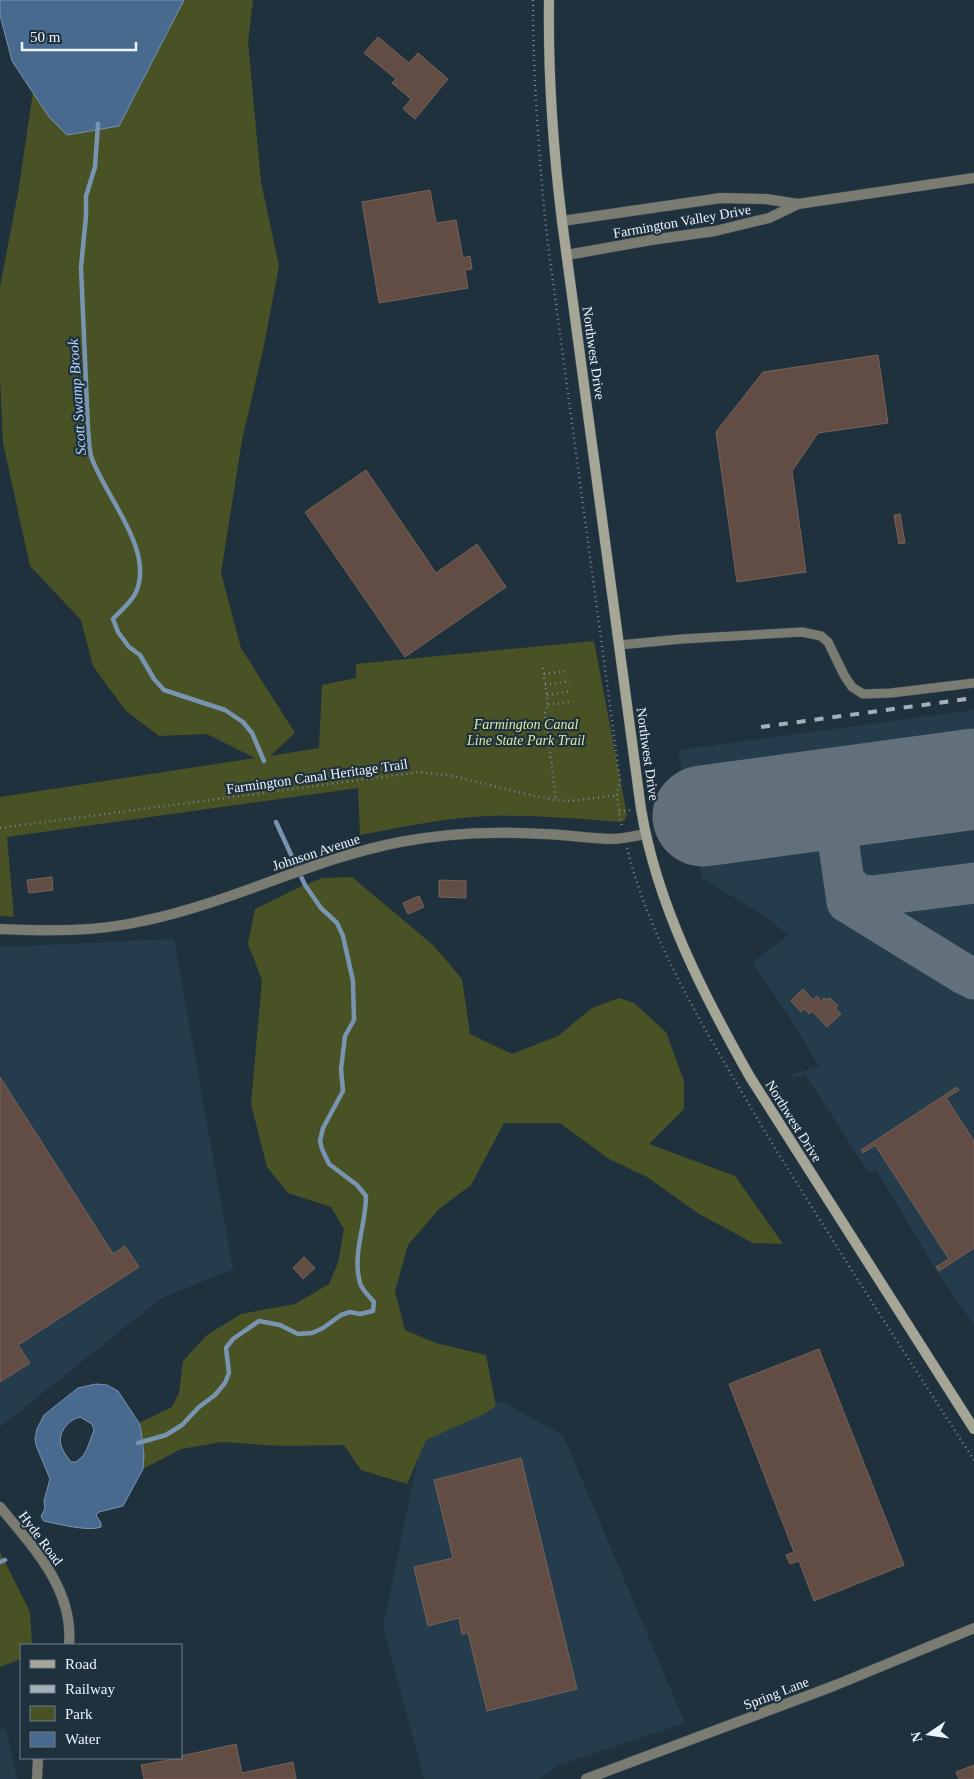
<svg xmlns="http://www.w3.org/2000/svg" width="974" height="1779" font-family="'Times New Roman',serif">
	<rect width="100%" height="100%" fill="#20313e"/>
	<!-- built -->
	<g fill="#253c4d">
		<path d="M974,710V1325L934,1267L876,1169L869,1173L805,1074L793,1078L792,1074L819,1067L789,1016L752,963L788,935L766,917L702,878L678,750Z"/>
		<path d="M174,939L233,1269L160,1299L0,1427V947Z"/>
		<path d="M501,1401L563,1435L685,1723L559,1765L539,1779H424L383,1627L423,1434Z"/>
		<path d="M6,1728L17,1779H0V1729Z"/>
	</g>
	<!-- green -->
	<g fill="#485225">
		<path d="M184,0H253L248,42L261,182L279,266L263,350L242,440L221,573L241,648L295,733L270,756L319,748L322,685L356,678V664L594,641L627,815L624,821L617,822C574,818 531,815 488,816C445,818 402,827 360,835L358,788L7,837L14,917L0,916V797L255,758L207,734L159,736L125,710L93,666L81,620L30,566L3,443L0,378V287L18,193L33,92L49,117L67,135L119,126Z"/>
		<path d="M352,877L433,945L462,979L470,1034L512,1054L558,1036L592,1008L619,998L634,1003L666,1032L684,1081V1109L649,1144L735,1176L783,1244L753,1243L699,1214L647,1177L609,1159L560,1123H504L471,1185L439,1209L408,1245L395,1291L405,1330L436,1343L486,1355L496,1406L484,1414L426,1440L407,1484L361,1470L344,1445L282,1446L222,1442L181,1449L143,1469V1442L139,1423L172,1407L179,1393L183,1361L207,1335L241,1314L295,1304L329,1284L338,1263L344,1229L331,1207L288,1193L267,1167L251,1104L262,980L248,944L255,909L302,886L322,878Z"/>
		<path d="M0,1552L30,1612L32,1644L21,1645V1659L0,1667Z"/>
	</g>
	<!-- water -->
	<g fill="#486a8e" stroke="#7994b0" fill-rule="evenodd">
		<path d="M0,0H184L119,126L67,135L49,117L12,61L0,15Z"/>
		<path d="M96,1384L107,1385L118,1391L139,1423L141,1430L144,1455L143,1469L123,1506L99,1512L96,1515L101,1523V1527C89,1532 58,1524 44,1521L41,1517L45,1508L44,1501L50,1479L36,1445L35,1439L37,1429L44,1415L78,1388ZM80,1417L92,1424L94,1430L87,1449L83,1456L76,1462H71C68,1458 64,1453 62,1448C56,1435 67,1420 80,1417Z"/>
	</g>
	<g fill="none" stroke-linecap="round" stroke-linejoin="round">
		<!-- stream -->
		<g stroke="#7994b0" stroke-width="4.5">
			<path d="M98,124L95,167L86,196V216L81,267L88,429C89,438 89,448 91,456C104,495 155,550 136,592C132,602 120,611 113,619L118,632L129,647L140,655L154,679L164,690L225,710L243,722L252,733L264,761"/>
			<path d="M138,1443L166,1435L182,1425L199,1407L215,1395L225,1383L229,1373L226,1348L233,1339L259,1321L280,1325L298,1334L312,1333L323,1328L341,1315L350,1312L360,1314L373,1311L374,1302C369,1296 362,1290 360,1283C352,1253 366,1225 366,1196L357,1185L329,1164L322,1149L320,1141L323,1128L343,1091L341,1069L345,1036L354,1020L353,981L343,936L337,923L321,908L305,885L276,822"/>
			<path d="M0,1562L5,1560"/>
		</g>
		<!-- taxiway -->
		<g stroke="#62707c" stroke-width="41">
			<path d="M832,798L844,881L857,894L872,896L974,883"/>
			<path d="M845,888L847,902L964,974L974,979"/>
		</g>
		<!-- runway -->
		<path stroke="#62707c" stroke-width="101" d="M703,816L974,779"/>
	</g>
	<!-- building -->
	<g fill="#624d44" stroke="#786259">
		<path d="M378,37L409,63L418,53L448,79L415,119L403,109L411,99L392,83L396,79L364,53Z"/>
		<path d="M430,190L436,223L456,220L463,258L470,256L472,269L465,270L468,288L379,303L362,202Z"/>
		<path d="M878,355L888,423L818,433L792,471L806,572L737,582L716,432L763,372Z"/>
		<path d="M366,470L436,573L477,544L506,587L405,657L305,512Z"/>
		<path d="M900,514L905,543L899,544L894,515Z"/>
		<path d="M52,877L53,890L29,893L27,880Z"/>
		<path d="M439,880L466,881V898L439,897Z"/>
		<path d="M419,896L424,907L408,914L403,903Z"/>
		<path d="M803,989L813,1000L817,996L821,1001L824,998L827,1000L830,998L838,1006L835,1008L841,1014L827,1027L812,1011L809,1014L804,1008L801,1012L791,1001Z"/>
		<path d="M0,1077L113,1254L125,1246L139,1267L18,1345L30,1363L0,1382Z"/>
		<path d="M957,1087L959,1090L946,1098L974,1141V1248L939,1271L936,1267L949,1259L875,1145L863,1153L861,1150Z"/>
		<path d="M304,1257L315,1268L303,1279L293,1268Z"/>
		<path d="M819,1349L904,1565L814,1601L799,1561L790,1564L786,1555L794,1552L729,1384Z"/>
		<path d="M521,1458L577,1689L487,1711L468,1633L462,1634L459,1618L428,1626L414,1567L453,1558L434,1480Z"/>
		<path d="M236,1744L242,1773L293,1762L296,1779H144L141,1765L181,1758V1756Z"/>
		<path d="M974,1765V1779H959L956,1772Z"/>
	</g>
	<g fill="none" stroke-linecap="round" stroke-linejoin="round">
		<!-- service casing -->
		<g stroke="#3c4c59" stroke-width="10">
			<path id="service" d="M619,645L682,639L802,632L821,636L828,642L844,675L852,687L863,694L891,693L974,683"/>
		</g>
		<!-- minor casing -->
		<g stroke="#3c4c59" stroke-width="11">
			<g id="minor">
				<path d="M562,221L721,198L766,199L798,204L974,178"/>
				<path d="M567,255L651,240L715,231L769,218L798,204"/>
				<path d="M0,929C49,931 95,932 143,921C231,903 312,859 400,842C447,833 496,831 544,834C566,835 589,838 612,839C623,839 634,836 645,834"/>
				<path d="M0,1507C33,1547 74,1589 69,1645"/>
				<path d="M37,1779L38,1758"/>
				<path d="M586,1779L836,1685L974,1628"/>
			</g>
		</g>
		<!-- secondary casing -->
		<g stroke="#3c4c59" stroke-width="11">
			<path id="secondary" d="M549,0C548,74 553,148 562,221L641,809C657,905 703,994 750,1077L974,1429"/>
		</g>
		<!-- path -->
		<g stroke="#778691" stroke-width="2.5" stroke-dasharray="1 4" stroke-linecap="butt">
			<path d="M533,0C533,80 539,158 547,237L615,743L620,780L617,795L619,812L622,826"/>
			<path d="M543,668L548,705L545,713L556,800"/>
			<path d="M544,674L568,671"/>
			<path d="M545,685L570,681"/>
			<path d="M547,695L571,691"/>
			<path d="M548,705L573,701"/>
			<path d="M619,812L630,810"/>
			<path d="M0,828L420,772L453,776L535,796L556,800L571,801L617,795"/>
			<path d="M627,848C645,919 675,975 710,1038C732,1075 753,1112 775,1148C840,1253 907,1357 974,1460"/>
		</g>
		<!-- service -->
		<use href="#service" stroke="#7a7b71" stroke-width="9"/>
		<!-- minor -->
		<use href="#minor" stroke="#7a7b71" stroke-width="10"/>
		<!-- secondary -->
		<use href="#secondary" stroke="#a5a696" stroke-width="10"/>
		<!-- rail -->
		<path stroke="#a3b0ba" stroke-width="4" stroke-dasharray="9 9" stroke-linecap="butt" d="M761,727L974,698"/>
	</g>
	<g text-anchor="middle" stroke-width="4.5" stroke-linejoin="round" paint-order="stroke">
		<!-- street labels -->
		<g font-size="14" fill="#eaf5fe" stroke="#20313e">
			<text transform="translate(682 221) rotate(-10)" y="5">Farmington Valley Drive</text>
			<text transform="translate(594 353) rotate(82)" y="5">Northwest Drive</text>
			<text transform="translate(648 754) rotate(82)" y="5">Northwest Drive</text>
			<text transform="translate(317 776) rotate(-8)" y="5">Farmington Canal Heritage Trail</text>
			<text transform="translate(316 852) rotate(-18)" y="5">Johnson Avenue</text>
			<text transform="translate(794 1121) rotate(58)" y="5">Northwest Drive</text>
			<text transform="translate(41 1538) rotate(53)" y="5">Hyde Road</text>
			<text transform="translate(776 1693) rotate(-21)" y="5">Spring Lane</text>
		</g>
		<!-- park labels -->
		<g font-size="14" font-style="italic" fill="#daeca0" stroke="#20313e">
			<text x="526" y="729">Farmington Canal<tspan x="526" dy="16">Line State Park Trail</tspan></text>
		</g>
		<!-- water labels -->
		<g font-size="15" font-style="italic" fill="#b5d6f9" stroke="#20313e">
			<text transform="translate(77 397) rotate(-94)" y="5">Scott Swamp Brook</text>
		</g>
	</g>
	<!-- legend -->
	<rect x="20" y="1644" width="162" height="115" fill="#20313e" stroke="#717f8b"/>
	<rect x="30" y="1660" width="25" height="8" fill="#a5a696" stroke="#717f8b"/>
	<text x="65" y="1669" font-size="15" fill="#eaf5fe">Road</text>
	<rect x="30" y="1685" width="25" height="8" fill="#a3b0ba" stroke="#717f8b"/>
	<text x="65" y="1694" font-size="15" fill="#eaf5fe">Railway</text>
	<rect x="30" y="1706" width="25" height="15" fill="#485225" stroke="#717f8b"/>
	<text x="65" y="1719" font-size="15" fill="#eaf5fe">Park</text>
	<rect x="30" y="1732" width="25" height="15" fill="#486a8e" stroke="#717f8b"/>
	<text x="65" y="1744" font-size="15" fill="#eaf5fe">Water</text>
	<!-- north arrow -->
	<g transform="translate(929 1734) rotate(257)" stroke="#20313e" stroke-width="4" paint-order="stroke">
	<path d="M0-4L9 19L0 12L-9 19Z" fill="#eaf5fe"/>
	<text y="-8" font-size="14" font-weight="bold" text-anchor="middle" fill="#eaf5fe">N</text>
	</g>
	<!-- scale -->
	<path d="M22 42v8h114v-8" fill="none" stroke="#eaf5fe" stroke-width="2.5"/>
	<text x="30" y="42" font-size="15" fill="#eaf5fe" stroke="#20313e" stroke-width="4" paint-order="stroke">50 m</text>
</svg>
